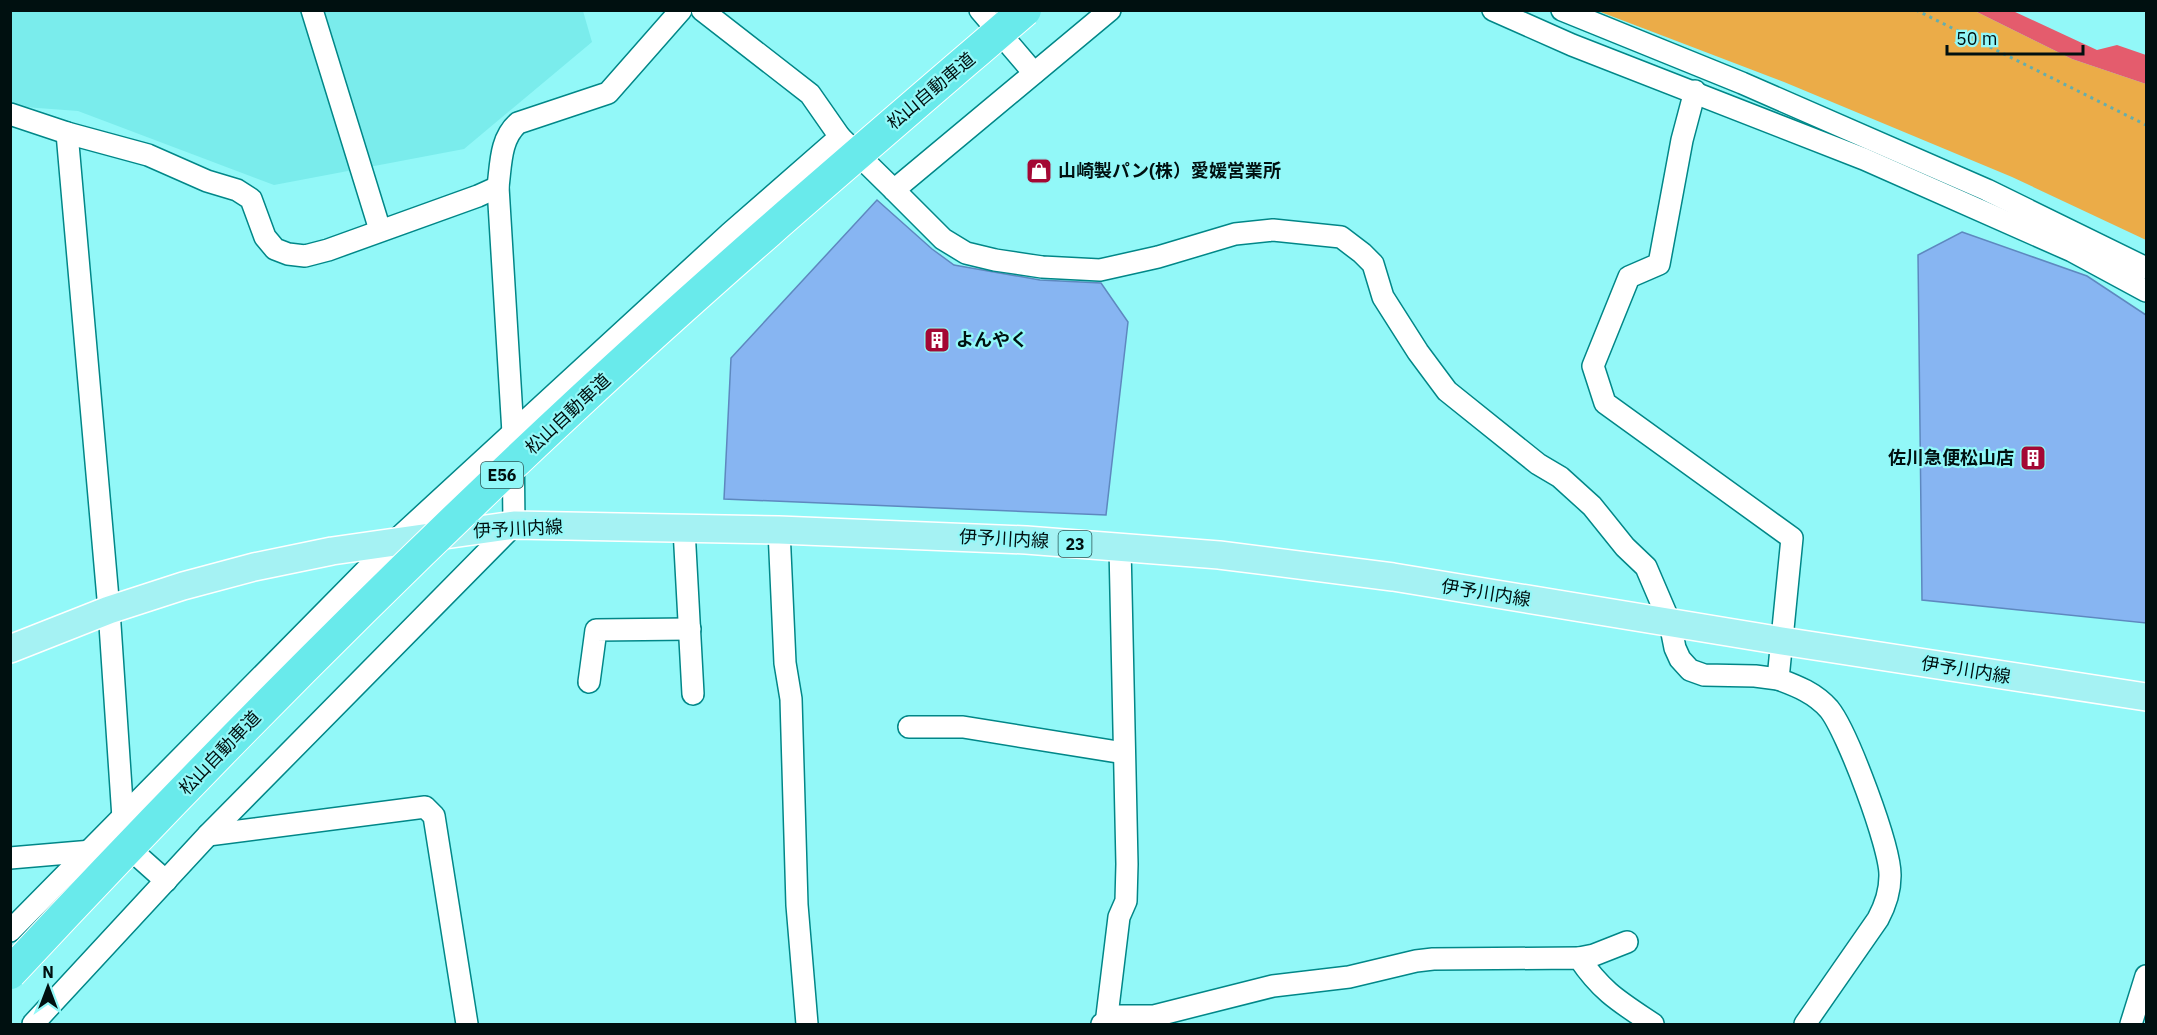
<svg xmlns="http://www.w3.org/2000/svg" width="2157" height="1035" font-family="'IBM Plex Sans','Noto Sans JP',sans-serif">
	<rect width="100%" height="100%" fill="#92f8f8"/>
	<!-- built -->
	<path fill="#7aecec" d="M10,11H583L592,42L464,149L274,185L78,111L11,106Z"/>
	<!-- green -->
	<path fill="#ebac48" d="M1598,11H1975L2072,59L2146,84V240L2012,177L1784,82Z"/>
	<!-- water -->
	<path fill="#e45c6d" d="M1975,11H2013L2097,50L2117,45L2146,55V84L2072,59Z"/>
	<!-- building -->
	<g fill="#87b5f2" stroke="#5e88bf" stroke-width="1.5">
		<path d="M877,200L932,249L954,265L1040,280L1101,283L1128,322L1106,515L724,499L731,358Z"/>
		<path d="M1962,232L2087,276L2146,315V623L1922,600L1918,255Z"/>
	</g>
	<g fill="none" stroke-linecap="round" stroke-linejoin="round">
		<!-- minor casing -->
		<g stroke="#018788" stroke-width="24">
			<g id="minor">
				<path d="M312,10L380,230"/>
				<path d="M702,10L810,94L840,137L894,190L1110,10"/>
				<path d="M980,10L1034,73"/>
				<path d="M1493,10L1572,45L1864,159L2072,251L2146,291"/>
				<path d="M1562,10L1742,83L1987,190L2146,268"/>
				<path d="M1695,91L1682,140L1659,264L1629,277L1593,366L1605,403L1792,538L1778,679C1797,686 1815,693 1829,709C1847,731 1891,848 1890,876C1890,891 1885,906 1878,919L1805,1024"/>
				<path d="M10,114L67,133L148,155L207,181L237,190L251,199L265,237L275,249L288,254L305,256L328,250L478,196L498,187"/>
				<path d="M67,133L109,610L123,818"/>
				<path d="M894,190L943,239L966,253L995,260L1042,267L1100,270L1158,257L1235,234L1273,230L1341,237L1362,253L1373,264L1383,297L1418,352L1447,391L1538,464L1560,477L1592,506L1625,547L1646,567L1670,623L1675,648L1680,659L1690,670L1704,675L1755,676L1778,679"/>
				<path d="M684,529L693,694"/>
				<path d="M779,530L785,663L791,699L797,905L807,1024"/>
				<path d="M589,682L596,630L690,629"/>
				<path d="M909,727H963L1124,753"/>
				<path d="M208,835L425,807L434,816L467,1024"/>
				<path d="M120,840L166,881"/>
				<path d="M10,858L92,851"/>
				<path d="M10,931L395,541L729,234L840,137"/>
				<path d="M1579,958L1594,955L1627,942"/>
				<path d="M33,1024L208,835L514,525L513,433L498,187C501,164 500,139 518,123L608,93L681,10"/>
				<path d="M1102,1024L1116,1016H1154L1273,986L1349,977L1416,961L1433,959L1579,958C1602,992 1620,1002 1653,1024"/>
				<path d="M1106,1024L1119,917L1126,901L1127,864L1120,547"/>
				<path d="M2131,1024L2146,976"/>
			</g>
		</g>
		<!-- major casing -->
		<g stroke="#fff" stroke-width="30">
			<path id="major" d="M10,649L109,610L183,586L254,567L332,551L514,525L779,530L1026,540L1219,555L1393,577L1782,641L2146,697"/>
		</g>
		<!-- path -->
		<path stroke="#63aeae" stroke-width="3" stroke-dasharray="3 4.5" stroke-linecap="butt" d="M1916,10L2146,125"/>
		<!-- minor -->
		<use href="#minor" stroke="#fff" stroke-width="21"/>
		<!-- major -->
		<use href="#major" stroke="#a5f2f3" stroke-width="27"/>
		<!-- highway-bridge casing -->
		<g stroke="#fff" stroke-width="34" stroke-linecap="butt">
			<path id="highway-bridge" d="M10,973C193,777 380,587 576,405C722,269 874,140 1025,10"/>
		</g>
		<!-- highway-bridge -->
		<use href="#highway-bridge" stroke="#69eaeb" stroke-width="32"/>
	</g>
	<!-- icons -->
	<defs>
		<g id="shop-square" transform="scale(1.35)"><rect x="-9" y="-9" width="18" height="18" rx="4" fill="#a40834" stroke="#92f8f8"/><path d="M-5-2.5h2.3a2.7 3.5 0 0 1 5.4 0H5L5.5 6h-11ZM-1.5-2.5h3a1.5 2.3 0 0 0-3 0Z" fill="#fff"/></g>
		<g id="building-square" transform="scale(1.35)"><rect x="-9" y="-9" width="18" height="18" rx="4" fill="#a40834" stroke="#92f8f8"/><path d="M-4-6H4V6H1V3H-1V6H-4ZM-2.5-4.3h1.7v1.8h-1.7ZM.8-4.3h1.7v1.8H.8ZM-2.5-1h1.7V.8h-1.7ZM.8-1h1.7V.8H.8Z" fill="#fff"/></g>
	</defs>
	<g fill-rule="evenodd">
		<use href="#shop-square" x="1039" y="171"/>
		<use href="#building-square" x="937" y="340"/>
		<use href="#building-square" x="2033" y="458"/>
	</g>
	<g text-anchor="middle" stroke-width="4.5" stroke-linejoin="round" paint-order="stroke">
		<!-- shield labels -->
		<g fill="#92f8f8" stroke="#2c5656" stroke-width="1.5">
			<rect x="481" y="462" width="42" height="26" rx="4.5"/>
			<rect x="1058.5" y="531" width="33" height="26" rx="4.5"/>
		</g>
		<g font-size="16" font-weight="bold" fill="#001010">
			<text x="502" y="481">E56</text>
			<text x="1075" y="550">23</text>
		</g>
		<!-- street labels -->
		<g font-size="18" fill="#001010" stroke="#92f8f8">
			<text transform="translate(931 91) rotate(-40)" y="6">松山自動車道</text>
			<text transform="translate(568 414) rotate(-43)" y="6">松山自動車道</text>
			<text transform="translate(518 529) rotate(-3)" y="6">伊予川内線</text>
			<text transform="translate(1004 539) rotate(3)" y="6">伊予川内線</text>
			<text transform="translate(1486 593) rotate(9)" y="6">伊予川内線</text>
			<text transform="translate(1966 670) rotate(9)" y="6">伊予川内線</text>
			<text transform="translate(220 753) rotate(-46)" y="6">松山自動車道</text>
		</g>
		<!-- poi labels -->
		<g font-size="18" font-weight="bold" fill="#001010" stroke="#92f8f8" text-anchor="start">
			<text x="1058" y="177">山崎製パン(株）愛媛営業所</text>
			<text x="956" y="346">よんやく</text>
			<text x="2014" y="464" text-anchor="end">佐川急便松山店</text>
		</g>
	</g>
	<!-- border -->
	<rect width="2157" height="1035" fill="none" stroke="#001010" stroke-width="24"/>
	<!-- north arrow -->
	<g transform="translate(48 987)" stroke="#92f8f8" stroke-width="4.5" paint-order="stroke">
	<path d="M0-4.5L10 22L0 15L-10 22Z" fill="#001010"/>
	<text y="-9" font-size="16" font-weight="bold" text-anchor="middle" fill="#001010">N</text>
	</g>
	<!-- scale -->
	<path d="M1947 45v9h136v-9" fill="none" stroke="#001010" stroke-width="3"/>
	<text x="1956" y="45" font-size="18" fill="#001010" stroke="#92f8f8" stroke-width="4.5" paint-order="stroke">50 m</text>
</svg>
